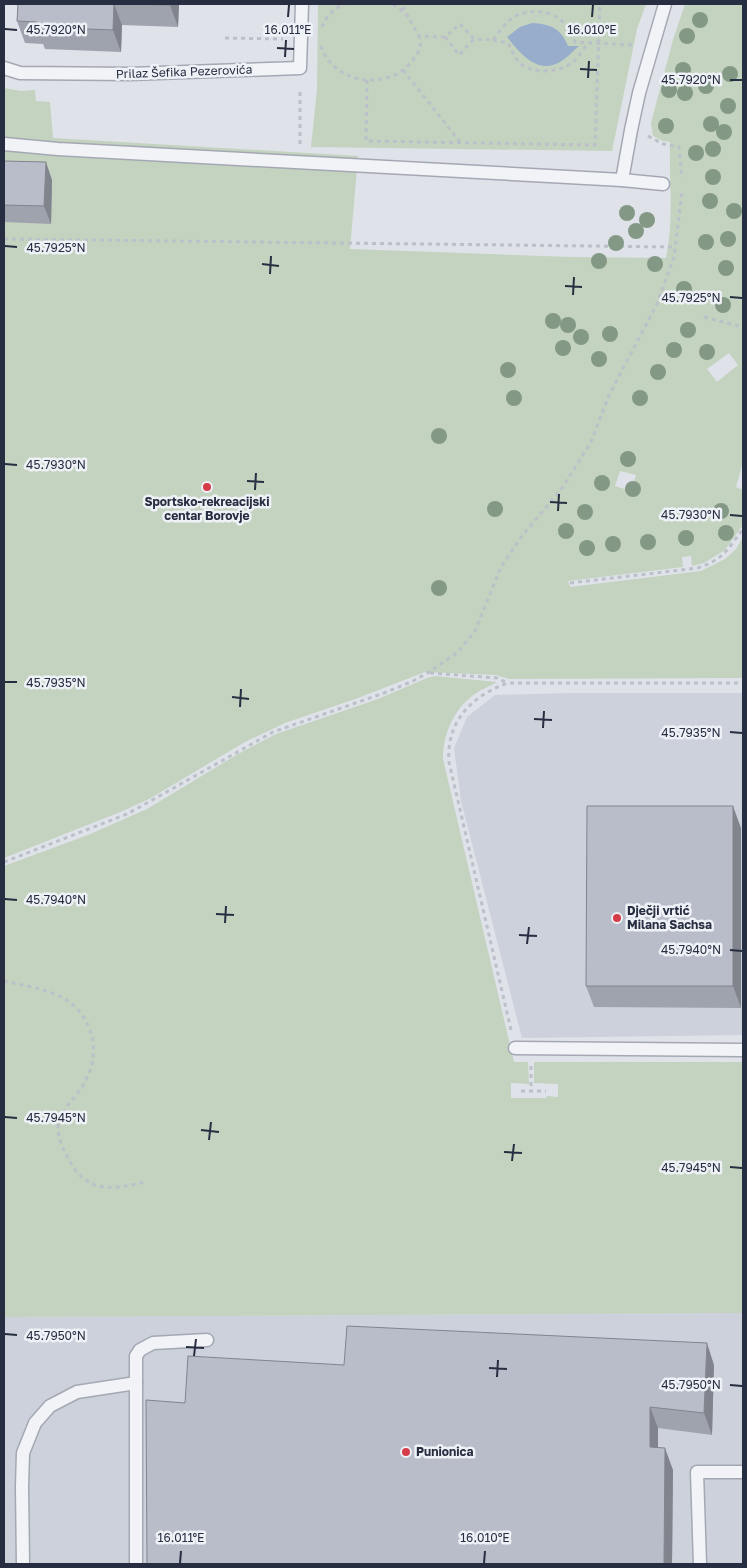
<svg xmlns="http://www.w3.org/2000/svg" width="747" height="1568" font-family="'Golos Text',sans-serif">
	<rect width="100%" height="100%" fill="#dfe2e9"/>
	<!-- built -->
	<g fill="#ccd1db">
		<path d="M569,693H743V1035L522,1038L461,801L454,748L467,717L495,695Z"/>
		<path d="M743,1313V1564H4V1317Z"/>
	</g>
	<!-- green -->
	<g fill="#c3d3bf" fill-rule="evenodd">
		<path d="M318,4H646L637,29L612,151L311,147L317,89Z"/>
		<path d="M685,4H743V462L736,487L743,490V525L725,550L704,563L692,566L691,556L682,557L683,567L568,581L570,587L701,571L725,559L736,549L743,537V678L509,679L496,675L425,672L358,698L285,723L245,742L149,799L123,811L4,858V88L21,91L35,90L36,101L50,102L53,138L358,156L350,249L572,257L666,258C674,220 669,181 670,142L663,141L653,136L651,123L673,40ZM729,353L738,365L717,382L707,369ZM620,471L636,475L631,491L615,486Z"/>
		<path d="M435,676L497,682C489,687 479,690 472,696C453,711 443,735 443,759L514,1062H528L529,1084L511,1083V1098H546L547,1096L558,1097V1084L534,1083V1062H743V1313L4,1317V866L88,835L147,809L238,754L276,734L378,699L427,678Z"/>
	</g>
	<!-- water -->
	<path fill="#97adcb" d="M532,23C550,24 561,28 568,46H579C573,51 567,58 560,62C537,75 520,53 507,37L520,27Z"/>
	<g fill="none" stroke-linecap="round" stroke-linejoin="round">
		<!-- lane casing -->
		<g stroke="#a4a8b3" stroke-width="15">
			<g id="lane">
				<path d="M4,68L20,73L130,74L300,68L302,4"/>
				<path d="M4,144L58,149L622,180L631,130L639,93L665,4"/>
				<path d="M622,180L663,184"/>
				<path d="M515,1048L743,1050"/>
				<path d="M23,1564L22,1487L23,1453L35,1423L50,1406L77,1392L136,1383"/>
				<path d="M136,1564V1356L140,1350L153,1343L207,1340"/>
				<path d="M700,1564L697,1472H743"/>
			</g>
		</g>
		<!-- path -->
		<g stroke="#bcc0c8" stroke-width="3" stroke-dasharray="4 4" stroke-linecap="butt">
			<path d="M393,4L407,15L419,36L445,37L460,24L474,39L493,40C498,33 504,25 511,19C526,8 550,9 563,22C569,27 572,35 575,42L633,45"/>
			<path d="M402,10L408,4"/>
			<path d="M322,27C326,16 334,8 345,4"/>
			<path d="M445,37L459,55L474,39"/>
			<path d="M225,38L283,39"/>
			<path d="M493,40L508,43C512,50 514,58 521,64C534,74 560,73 573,62C579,57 583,49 588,43"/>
			<path d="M321,46C333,84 388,92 412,61C415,57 419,52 420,48C421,44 420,40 419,36"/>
			<path d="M403,70L460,142"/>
			<path d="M367,80L366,141L595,145L600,4"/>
			<path d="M648,136L663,144L679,147L682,178"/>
			<path d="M300,144V88"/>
			<path d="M4,239L675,247"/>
			<path d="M704,317L743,327"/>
			<path d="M570,583L698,568C724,559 727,550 743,529"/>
			<path d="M430,673L497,678L507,683"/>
			<path d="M4,862L127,814L147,803L273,732L384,693L413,681L429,672L458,652L475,631L501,567L522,536L562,488L591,442L609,395L657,304L674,257L682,191"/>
			<path d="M4,981C22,985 42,988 59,996C88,1009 101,1044 89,1073C86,1079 84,1085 80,1090C72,1101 63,1109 59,1122C56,1133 61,1144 66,1154C69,1160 72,1166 76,1171C96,1195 120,1187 146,1182"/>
			<path d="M511,1030L449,762C446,722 471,696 508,683H743"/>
			<path d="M531,1066V1091"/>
			<path d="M521,1091H546"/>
		</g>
		<!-- lane -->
		<use href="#lane" stroke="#f1f3f7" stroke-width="12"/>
	</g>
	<!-- trees -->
	<g fill="#839985">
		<circle cx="700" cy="20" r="8"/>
		<circle cx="687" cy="36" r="8"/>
		<circle cx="683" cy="70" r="8"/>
		<circle cx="730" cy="74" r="8"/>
		<circle cx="706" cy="86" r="8"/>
		<circle cx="669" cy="90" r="8"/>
		<circle cx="685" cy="93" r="8"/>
		<circle cx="728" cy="106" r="8"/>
		<circle cx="711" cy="124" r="8"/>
		<circle cx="666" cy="126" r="8"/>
		<circle cx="724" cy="132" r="8"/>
		<circle cx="713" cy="149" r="8"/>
		<circle cx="696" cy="153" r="8"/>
		<circle cx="713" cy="177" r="8"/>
		<circle cx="710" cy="201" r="8"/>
		<circle cx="734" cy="211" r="8"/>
		<circle cx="627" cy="213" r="8"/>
		<circle cx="647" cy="220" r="8"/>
		<circle cx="636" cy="231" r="8"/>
		<circle cx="728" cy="239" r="8"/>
		<circle cx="706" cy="242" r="8"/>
		<circle cx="616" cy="243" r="8"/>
		<circle cx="599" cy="261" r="8"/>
		<circle cx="655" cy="264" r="8"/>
		<circle cx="726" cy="268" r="8"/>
		<circle cx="684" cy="289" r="8"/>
		<circle cx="723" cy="305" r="8"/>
		<circle cx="553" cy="321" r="8"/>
		<circle cx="568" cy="325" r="8"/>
		<circle cx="688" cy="330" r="8"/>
		<circle cx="610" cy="334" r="8"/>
		<circle cx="581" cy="337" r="8"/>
		<circle cx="563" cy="348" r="8"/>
		<circle cx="674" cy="350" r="8"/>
		<circle cx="707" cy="352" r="8"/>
		<circle cx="599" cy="359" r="8"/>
		<circle cx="508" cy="370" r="8"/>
		<circle cx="658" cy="372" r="8"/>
		<circle cx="514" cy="398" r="8"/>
		<circle cx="640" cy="398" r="8"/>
		<circle cx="439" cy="436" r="8"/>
		<circle cx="628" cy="459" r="8"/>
		<circle cx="602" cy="483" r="8"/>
		<circle cx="633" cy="489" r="8"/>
		<circle cx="495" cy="509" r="8"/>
		<circle cx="721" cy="511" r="8"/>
		<circle cx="585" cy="512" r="8"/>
		<circle cx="566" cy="531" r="8"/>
		<circle cx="726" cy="533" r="8"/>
		<circle cx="686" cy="538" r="8"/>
		<circle cx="648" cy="542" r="8"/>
		<circle cx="613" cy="544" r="8"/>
		<circle cx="587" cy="548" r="8"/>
		<circle cx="439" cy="588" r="8"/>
	</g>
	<!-- wall -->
	<g fill="#9ea3ad">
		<path d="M18,4H179L178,27L122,25L121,52L45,49L43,44L25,43L17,21Z"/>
		<path d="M4,161L52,180L51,224L4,222Z"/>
		<path d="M741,828V1008L594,1007L586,986Z"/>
		<path d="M344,1365H714L712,1435L658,1428V1448L673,1470L672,1564H743H147L185,1403Z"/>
	</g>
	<!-- shaded-wall -->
	<g fill="#81848d">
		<path d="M114,4L122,25L121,52L113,30Z"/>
		<path d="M170,4H179L178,27L170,5Z"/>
		<path d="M46,162L52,180L51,224L44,206Z"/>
		<path d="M733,806L741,828V1008L733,986Z"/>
		<path d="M707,1343L714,1365L712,1435L704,1413Z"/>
		<path d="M650,1407L658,1428V1469L650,1447Z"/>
		<path d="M665,1448L673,1470L672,1564H664Z"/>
	</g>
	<!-- building -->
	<g fill="#b8bdc9" stroke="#81848d">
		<path d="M18,4H114L113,30L37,27V22L17,21Z"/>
		<path d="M128,4H170V5Z"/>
		<path d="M4,161L46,162L44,206L4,205Z"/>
		<path d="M587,806H733V986H586Z"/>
		<path d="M347,1326L707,1343L704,1413L650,1407V1447L665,1448L664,1564H743H147L146,1400L185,1403L188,1356L344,1365Z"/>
	</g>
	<!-- ticks -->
	<path fill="none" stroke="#272e41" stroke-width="2" d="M288,17L289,5M592,17L593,5M5,29L17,30M277,48L294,49M285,57L286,40M580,69L597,70M588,78L589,61M730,80H742M5,246L17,247M262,264L279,266M270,274L271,256M565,286L582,287M573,295L574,277M730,297L742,298M5,464L17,465M247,481L264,482M255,490L256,473M550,502L567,503M558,511L559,494M730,515L742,516M5,682H17M232,697L249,699M240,707L241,689M534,719L552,720M543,728L544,711M730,732L742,733M5,899L17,900M216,914L234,915M225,923L226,906M519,935L537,936M527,944L529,927M730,950L742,951M5,1117L17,1118M201,1130L219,1132M209,1140L211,1122M504,1152L522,1153M512,1161L514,1144M730,1167L742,1168M5,1334L17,1335M186,1347L204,1348M194,1356L196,1339M489,1368L507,1369M497,1377L498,1360M730,1385L742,1386M180,1563L181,1551M484,1563L485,1551"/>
	<!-- markers -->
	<g fill="#d63c48" stroke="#eef1f6" stroke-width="2">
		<circle cx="207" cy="487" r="5"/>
		<circle cx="617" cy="918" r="5"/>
		<circle cx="406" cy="1452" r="5"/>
	</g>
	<g text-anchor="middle" stroke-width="5" stroke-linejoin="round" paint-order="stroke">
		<!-- street labels -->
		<g font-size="12" fill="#272e41" stroke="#eef1f6">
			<text transform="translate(184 72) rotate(-2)" y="4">Prilaz Šefika Pezerovića</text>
		</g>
		<!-- poi labels -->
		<g font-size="12" font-weight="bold" fill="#272e41" stroke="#eef1f6" text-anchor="start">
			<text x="207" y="506" text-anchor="middle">Sportsko-rekreacijski<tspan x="207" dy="14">centar Borovje</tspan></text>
			<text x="627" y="915">Dječji vrtić<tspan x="627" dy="14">Milana Sachsa</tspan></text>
			<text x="416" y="1456">Punionica</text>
		</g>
	</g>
	<g font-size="12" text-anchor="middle" fill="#272e41" stroke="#eef1f6" stroke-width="5" stroke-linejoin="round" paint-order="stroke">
		<text x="56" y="34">45.7920°N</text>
		<text x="288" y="34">16.011°E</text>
		<text x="592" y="34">16.010°E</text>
		<text x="691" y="84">45.7920°N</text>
		<text x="56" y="252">45.7925°N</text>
		<text x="691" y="302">45.7925°N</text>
		<text x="56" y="469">45.7930°N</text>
		<text x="691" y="519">45.7930°N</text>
		<text x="56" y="687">45.7935°N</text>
		<text x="691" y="737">45.7935°N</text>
		<text x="56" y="904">45.7940°N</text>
		<text x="691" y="954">45.7940°N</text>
		<text x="56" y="1122">45.7945°N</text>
		<text x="691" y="1172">45.7945°N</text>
		<text x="56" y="1340">45.7950°N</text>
		<text x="691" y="1389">45.7950°N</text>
		<text x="181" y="1542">16.011°E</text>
		<text x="485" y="1542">16.010°E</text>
	</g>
	<!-- border -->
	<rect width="747" height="1568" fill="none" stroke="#272e41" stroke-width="10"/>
</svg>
